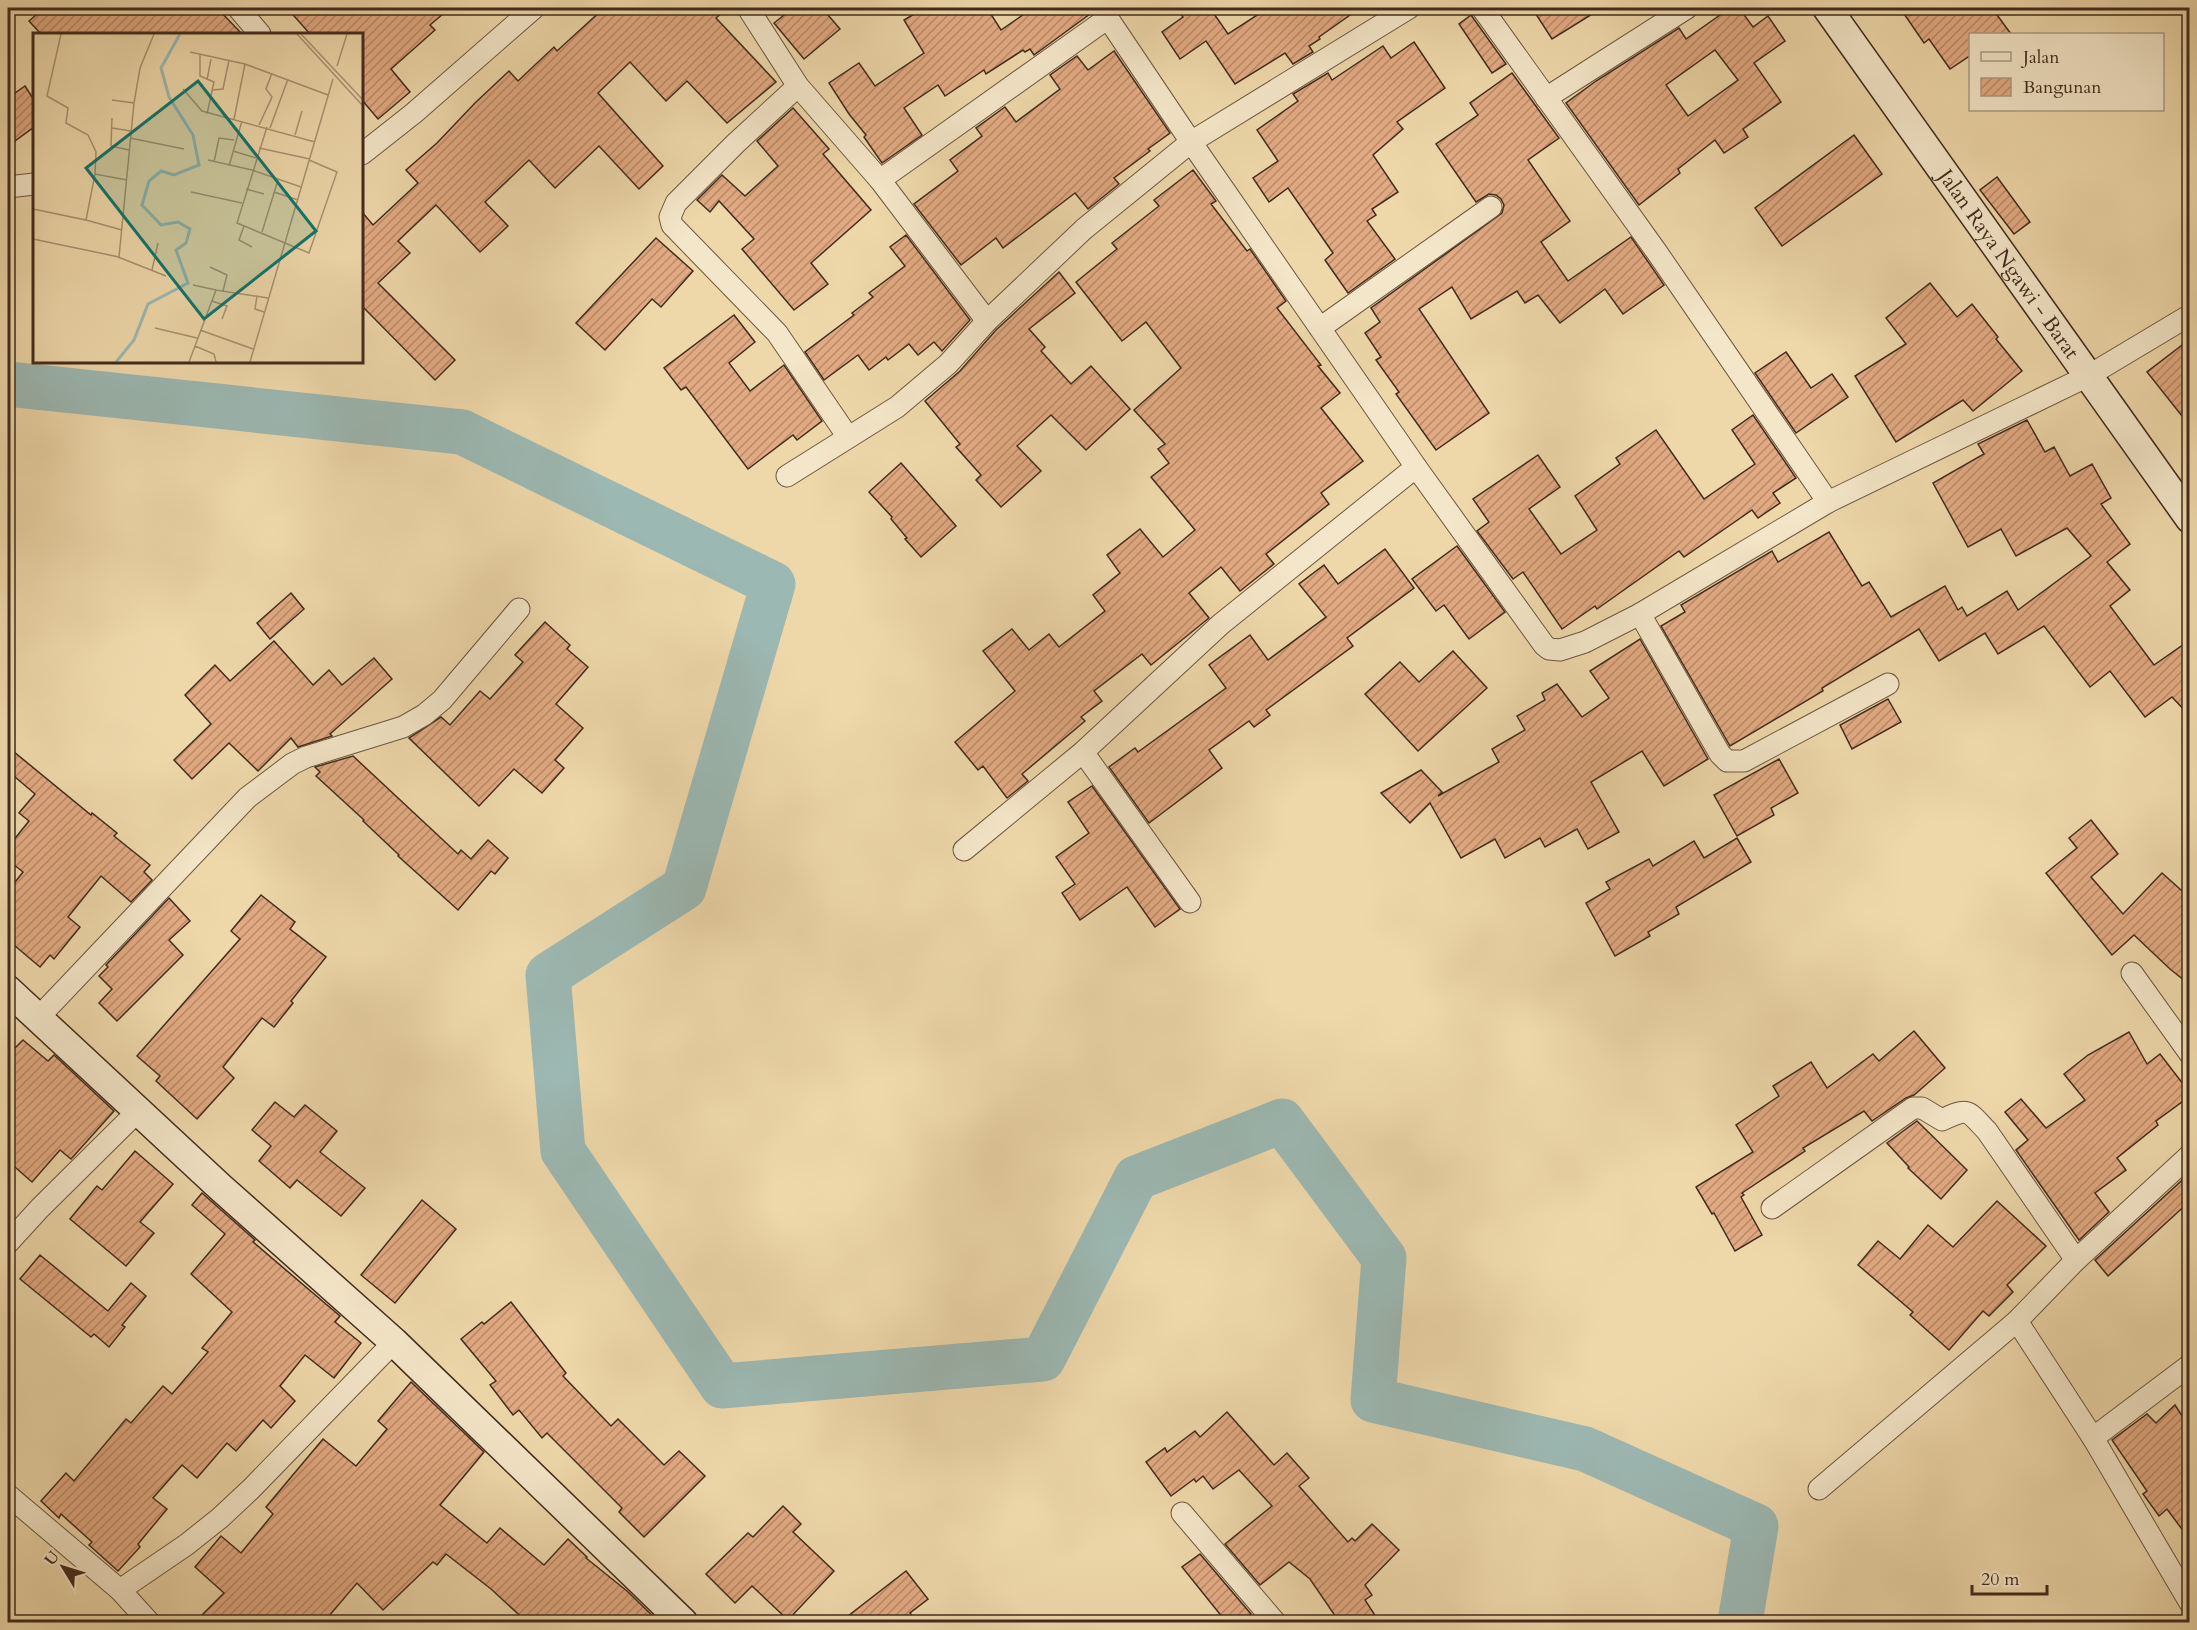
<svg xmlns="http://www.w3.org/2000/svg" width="2197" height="1630" font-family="Cardo,serif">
	<defs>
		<pattern id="building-hatch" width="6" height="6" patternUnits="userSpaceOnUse" patternTransform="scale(1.5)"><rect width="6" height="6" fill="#e2aa82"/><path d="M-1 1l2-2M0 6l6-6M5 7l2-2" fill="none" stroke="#b98b6a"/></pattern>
	</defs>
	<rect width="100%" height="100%" fill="#eed8aa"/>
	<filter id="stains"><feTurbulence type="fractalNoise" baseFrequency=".00333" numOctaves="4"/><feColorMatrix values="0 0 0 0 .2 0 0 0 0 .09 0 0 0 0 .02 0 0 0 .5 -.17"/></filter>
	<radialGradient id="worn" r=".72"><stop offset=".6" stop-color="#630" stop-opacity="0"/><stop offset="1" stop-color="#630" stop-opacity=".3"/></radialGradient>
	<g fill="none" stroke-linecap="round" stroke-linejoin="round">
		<!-- river -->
		<path stroke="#9cb8b2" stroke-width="45" d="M8,384L462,432L773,584L684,888L548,975L563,1151L722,1386L1043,1359L1136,1178L1282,1121L1384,1258L1373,1400L1585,1449L1756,1526L1740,1622"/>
	</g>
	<!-- building -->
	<g fill="url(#building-hatch)" stroke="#422c1d" stroke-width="1.5" fill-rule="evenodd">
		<path d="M44,8H217L242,34H41L29,21Z"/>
		<path d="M287,8H450L430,25L435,30L391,69L410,92L378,119L362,100V34H310Z"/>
		<path d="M604,8H727L716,18L776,82L727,123L687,81L666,101L630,62L598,93L663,166L639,189L599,146L555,188L529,160L485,202L508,226L480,252L436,205L398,241L410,253L378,283L455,360L435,380L362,306V212L373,225L418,183L406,170L437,143L475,103L509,71L518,81L554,47L557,51Z"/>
		<path d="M793,8H822L840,29L804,59L774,23Z"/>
		<path d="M924,8H987L1001,30L1033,8H1088L1090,14L1034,55L1030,49L1025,52L1023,50L986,74L984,70L945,96L938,85L904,108L922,135L882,163L864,137L866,135L849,114L829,83L859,63L875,86L924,53L904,20Z"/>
		<path d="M1177,8H1210L1228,34L1268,8H1360L1319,37L1320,39L1309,46L1313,52L1293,64L1285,53L1235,84L1206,41L1180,59L1162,32L1183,17Z"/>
		<path d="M1532,8H1602L1552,39Z"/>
		<path d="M1730,8H1739L1753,27L1768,16L1785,41L1754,63L1781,102L1743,129L1748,137L1724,153L1715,140L1678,169L1680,173L1639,205L1566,103L1596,81L1679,28L1686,39ZM1715,50L1738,80L1688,116L1666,85Z"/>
		<path d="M1900,8H1992L2011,34H1971V55L1950,69L1929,39L1924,43Z"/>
		<path d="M1471,15L1506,64L1492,73L1459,24Z"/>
		<path d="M1414,42L1445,88L1397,122L1403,129L1373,155L1398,192L1372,209L1376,215L1367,221L1395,259L1348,293L1325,260L1333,253L1288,188L1269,202L1253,178L1278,161L1257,130L1298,101L1293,94L1328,73L1332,80L1383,46L1391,58Z"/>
		<path d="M1114,51L1170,133L1148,149L1150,151L1114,178L1119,184L1088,209L1075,193L1003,248L996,238L961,265L914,204L958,171L950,160L982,136L976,128L1005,107L1016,122L1060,89L1050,75L1077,56L1088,70Z"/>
		<path d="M1512,73L1559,138L1528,160L1570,221L1541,242L1568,281L1631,237L1664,285L1623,314L1605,289L1560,323L1538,295L1525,303L1517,291L1471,319L1452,287L1419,309L1489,413L1436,450L1396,394L1399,392L1376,360L1381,357L1365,333L1380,322L1371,308L1502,213L1504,205L1501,199L1496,195L1489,194L1476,202L1436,144L1478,115L1470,103Z"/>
		<path d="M25,86L34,100V127L8,146V98Z"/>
		<path d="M793,108L829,149L823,154L871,210L811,263L828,284L794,310L742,249L754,239L719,201L710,212L697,200L722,175L745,196L778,166L757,141Z"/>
		<path d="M1854,135L1882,174L1782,246L1755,208Z"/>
		<path d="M1193,170L1216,201L1211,204L1247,251L1250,249L1286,301L1277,308L1321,365L1318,366L1340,393L1321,408L1363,461L1321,493L1329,504L1266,554L1274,564L1240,591L1221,567L1189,593L1209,618L1151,665L1142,654L1094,691L1102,701L1081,717L1085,721L1022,774L1028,781L1007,798L983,766L978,770L955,742L1015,691L983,651L1012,629L1029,650L1049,634L1059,647L1105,611L1093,595L1120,573L1107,555L1140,529L1163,557L1195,530L1151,477L1169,463L1158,449L1165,444L1134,410L1181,368L1146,322L1122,341L1076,282L1117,249L1112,243L1159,206L1154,200Z"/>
		<path d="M1997,177L2030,222L2014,234L1980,190Z"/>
		<path d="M906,235L970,320L942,351L934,342L918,355L909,344L888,360L886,357L869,370L858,355L824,380L805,352L854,315L852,313L873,297L869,293L905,266L890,247Z"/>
		<path d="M656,238L693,271L661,307L652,299L605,350L576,323Z"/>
		<path d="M1059,272L1075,293L1029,329L1045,347L1041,351L1071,384L1091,366L1130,409L1086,450L1051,415L1017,446L1041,471L1001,507L976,480L981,475L956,447L960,444L925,401L960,371L996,330Z"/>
		<path d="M1930,283L1957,317L1972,304L1998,337L1996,339L2022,371L1973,411L1963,400L1896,442L1855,376L1906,344L1886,318Z"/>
		<path d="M734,315L755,342L729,363L750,391L784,365L822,421L797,440L793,435L748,469L686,387L681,390L664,368Z"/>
		<path d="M2190,339V426L2147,372Z"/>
		<path d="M1786,352L1811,388L1832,374L1848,397L1796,433L1755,373Z"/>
		<path d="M1753,415L1796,478L1773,493L1780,503L1758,518L1752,510L1684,557L1679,551L1597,609L1595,606L1562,629L1523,572L1513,579L1477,531L1489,522L1473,499L1538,455L1560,487L1529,509L1561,554L1597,530L1575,496L1620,464L1616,458L1656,430L1704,499L1755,464L1732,430Z"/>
		<path d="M2027,420L2045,452L2054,447L2070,476L2092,464L2111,498L2101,504L2130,544L2107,562L2130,590L2110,606L2154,665L2190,640V716L2172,697L2145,717L2110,671L2090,687L2044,626L1998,654L1985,633L1939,661L1919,629L1822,688L1823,691L1730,746L1661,626L1685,612L1681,605L1772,551L1778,562L1829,532L1862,586L1869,582L1891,617L1945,586L1958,610L1962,607L1967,616L2007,591L2018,610L2091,556L2067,528L2016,556L2001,529L1968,547L1933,483L1984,454L1978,444Z"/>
		<path d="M901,463L956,526L921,557L905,539L907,538L891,519L892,517L869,492Z"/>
		<path d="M1457,546L1505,612L1469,639L1444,605L1436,611L1412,579Z"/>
		<path d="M1385,549L1414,588L1347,638L1353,646L1266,710L1270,715L1254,727L1249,721L1209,750L1222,768L1149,823L1109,767L1135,748L1138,752L1226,688L1209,665L1250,635L1268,660L1326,617L1299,584L1324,565L1338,584Z"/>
		<path d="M291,593L304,609L270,639L257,623Z"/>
		<path d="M545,622L570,645L567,649L588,667L556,704L583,728L555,760L564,768L542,793L514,769L479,806L409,738L441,717L450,725L480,691L490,699L523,662L515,655Z"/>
		<path d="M1640,639L1708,759L1664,786L1642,751L1591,782L1619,832L1588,849L1577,829L1545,847L1540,838L1505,858L1495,839L1461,858L1430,803L1410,823L1381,793L1421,770L1442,792L1438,796L1499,762L1492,749L1525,730L1517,716L1545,700L1542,693L1557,684L1582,717L1609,698L1590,671Z"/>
		<path d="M274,641L313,685L329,670L342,685L374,658L392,679L330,734L332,736L298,747L291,738L258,771L229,743L192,779L174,760L211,724L185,695L215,665L230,681Z"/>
		<path d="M1453,651L1487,688L1418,751L1365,694L1400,662L1419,682Z"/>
		<path d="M1888,699L1901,722L1852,749L1840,725Z"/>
		<path d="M8,747L91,815L92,813L117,833L114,836L150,865L144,872L152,880L131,902L101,876L68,917L80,927L54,959L50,955L40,967L8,940V891L23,872L8,860V847L29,821L19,813L35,794L8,771Z"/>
		<path d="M353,756L458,854L461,850L471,859L488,840L508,858L495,874L491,871L458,910L398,856L399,855L363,821L364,820L316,776L320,772L315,767Z"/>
		<path d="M1779,759L1798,793L1771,808L1774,815L1737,836L1714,795Z"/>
		<path d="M1092,786L1180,909L1155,927L1127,887L1080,920L1062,893L1075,884L1056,857L1089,833L1068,802Z"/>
		<path d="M2091,820L2118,854L2091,877L2123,914L2162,873L2190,898V985L2170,969L2134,935L2112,955L2046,873L2077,848L2069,838Z"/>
		<path d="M1737,838L1751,862L1676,907L1679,914L1648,932L1650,936L1615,956L1586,903L1610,889L1606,882L1649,859L1653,866L1694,841L1704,858Z"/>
		<path d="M261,895L295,922L290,929L326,957L291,1001L293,1003L274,1027L262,1018L223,1067L234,1078L197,1119L156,1081L160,1076L137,1056L240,939L231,931Z"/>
		<path d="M169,898L190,921L169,940L183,955L117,1021L99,1003L112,989L99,976L108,967L106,965Z"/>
		<path d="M1914,1031L1945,1068L1914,1095L1906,1098L1872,1121L1864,1111L1803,1148L1805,1151L1742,1193L1744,1195L1741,1197L1762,1235L1735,1251L1714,1213L1712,1214L1696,1187L1753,1152L1736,1125L1779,1096L1773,1086L1811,1062L1827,1088L1873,1054L1879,1061Z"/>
		<path d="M2129,1032L2147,1064L2160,1054L2190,1093V1096L2156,1121L2158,1125L2117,1158L2126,1170L2095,1193L2109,1212L2079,1240L2016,1150L2028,1140L2005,1112L2021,1099L2046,1128L2085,1100L2064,1074L2088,1055Z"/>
		<path d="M23,1040L48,1061L54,1055L114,1111L71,1159L60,1150L32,1182L8,1161V1055Z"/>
		<path d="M275,1102L294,1117L305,1105L337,1131L320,1152L365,1188L341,1216L297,1180L290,1188L259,1161L271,1146L252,1130Z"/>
		<path d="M1917,1121L1967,1170L1941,1199L1908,1168L1909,1167L1887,1143Z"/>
		<path d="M135,1151L173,1184L140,1222L154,1233L126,1266L70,1219L97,1186L102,1190Z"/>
		<path d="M2190,1173V1201L2108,1276L2095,1260Z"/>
		<path d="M202,1193L255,1240L253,1242L340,1316L335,1322L361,1343L334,1378L305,1355L280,1386L295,1401L271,1428L263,1420L236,1451L227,1443L197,1478L182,1465L153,1498L167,1509L138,1544L140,1547L118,1571L89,1545L92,1542L61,1514L59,1518L41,1501L66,1473L74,1481L126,1419L131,1423L163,1386L172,1394L208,1352L202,1348L232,1312L191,1274L225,1234L192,1205Z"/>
		<path d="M422,1200L456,1229L395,1303L361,1275Z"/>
		<path d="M1997,1201L2046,1246L2007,1285L2013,1292L1989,1316L1983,1311L1949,1350L1910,1315L1913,1312L1858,1265L1878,1241L1900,1259L1928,1225L1953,1247Z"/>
		<path d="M40,1255L108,1311L131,1283L146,1296L122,1325L125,1327L109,1347L94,1334L91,1337L20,1279Z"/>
		<path d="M511,1302L566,1373L563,1376L611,1426L618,1419L664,1465L679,1451L705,1476L644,1537L619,1512L622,1508L547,1433L542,1438L519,1410L513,1415L490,1385L496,1381L461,1339L482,1322L484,1324Z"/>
		<path d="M411,1382L484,1452L440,1505L487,1543L500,1528L544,1565L568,1539L587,1557L586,1558L627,1591L660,1623H528L491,1589L446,1554L437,1565L433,1562L383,1610L357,1583L323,1623H194L224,1593L195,1567L221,1536L241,1553L273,1514L266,1507L323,1439L356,1466L387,1429L378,1421Z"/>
		<path d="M2175,1405L2190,1428V1540L2167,1509L2159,1516L2143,1494L2147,1491L2112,1440L2147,1414L2156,1423Z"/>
		<path d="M1227,1412L1274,1465L1287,1453L1309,1478L1299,1486L1348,1542L1352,1538L1355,1541L1372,1524L1399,1550L1365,1585L1372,1595L1365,1600L1380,1623H1340L1310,1579L1289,1562L1260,1585L1225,1544L1272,1506L1239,1470L1213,1489L1203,1476L1196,1482L1194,1479L1171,1496L1146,1462L1165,1448L1167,1452L1195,1431L1200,1437Z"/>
		<path d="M783,1506L801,1524L793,1532L834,1571L788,1620L752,1586L735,1603L706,1574L748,1533L753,1537Z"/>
		<path d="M1200,1554L1251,1614L1240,1623H1227L1182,1567Z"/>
		<path d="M906,1571L928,1599L910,1613L918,1623H839Z"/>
	</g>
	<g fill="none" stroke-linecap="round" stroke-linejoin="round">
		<!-- street casing -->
		<g stroke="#6d5740" stroke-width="23">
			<g id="street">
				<path d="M238,8L260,34"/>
				<path d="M748,8L798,86L880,180L987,321"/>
				<path d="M1101,8L1191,142L1416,467L1544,645L1549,649L1560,650L1585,642L1640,614L1828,502L2088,376L2190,315"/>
				<path d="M1482,8L1656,251L1828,502"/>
				<path d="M798,86L736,143L676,203L670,217L672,225L777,333L848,437"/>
				<path d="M1546,98L1687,8"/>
				<path d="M362,154L414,113L534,8"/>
				<path d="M880,180L1108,18"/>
				<path d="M8,187L34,184"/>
				<path d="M1320,328L1491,207"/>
				<path d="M787,476L897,407L948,364L987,321L1084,229L1191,142L1409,8"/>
				<path d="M1640,614L1720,754L1727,761H1744L1888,684"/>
				<path d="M1083,752L1190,902"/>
				<path d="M964,850L1083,752L1221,624L1416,467"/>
				<path d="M2132,973L2190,1054"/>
				<path d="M38,1018L247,798L292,764L306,757L403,727L424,715L442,700L519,609"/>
				<path d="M2190,1155L2076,1260L2017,1321L2093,1438L2190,1603"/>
				<path d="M1772,1208L1913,1108H1922L1942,1120C1969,1107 1967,1110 1987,1131L2076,1260"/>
				<path d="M8,1243L40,1208L138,1111"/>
				<path d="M2093,1438L2190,1365"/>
				<path d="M1819,1489L2017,1321"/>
				<path d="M8,1495L120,1590"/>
				<path d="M1182,1513L1275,1622"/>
				<path d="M149,1622L120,1590L186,1545L220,1518L251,1489L394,1342"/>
			</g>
		</g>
		<!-- secondary casing -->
		<g stroke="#422c1d" stroke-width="31">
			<g id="secondary">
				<path id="s1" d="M1827,8L2190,519"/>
				<path d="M8,990L220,1187L394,1342L683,1622"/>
			</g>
		</g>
		<!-- street -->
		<use href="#street" stroke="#f4e6c8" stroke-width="21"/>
		<!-- secondary -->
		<use href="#secondary" stroke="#f4e6c8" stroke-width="28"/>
	</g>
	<g text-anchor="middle" stroke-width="5" stroke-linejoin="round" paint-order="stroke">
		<!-- street labels -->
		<g font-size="21" fill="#422c1d" stroke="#f4e6c8">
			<text dy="7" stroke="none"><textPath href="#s1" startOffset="314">Jalan Raya Ngawi - Barat</textPath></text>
		</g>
	</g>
	<!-- overview -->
	<g transform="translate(33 33)">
		<rect width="330" height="330" fill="#eed8aa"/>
		<path fill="none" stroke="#9cb8b2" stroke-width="3" d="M83,329L101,307L115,271L155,250L143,217L153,210L157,196L145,189L128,192L109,172L116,148L128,138L141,142L166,132L160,102L136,64L128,35L147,1"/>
		<path fill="none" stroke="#a99372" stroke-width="1.5" d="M28,1L14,63L35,75L33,90L55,102L63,119L62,141M264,1L330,73M268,1L330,67M157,19L212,31L295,62M167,22V43L181,49L174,81M304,33L314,1M174,47L178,26M150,56L169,78L282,109M179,57L190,56L196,27M79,67L101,70M79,85L78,113L96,117M201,86L212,31M226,92L239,64L233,56L239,40M234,94L204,190L276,220L304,139L276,127M79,95L98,98M237,95L255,46M262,102L269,78M97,105L151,116M226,115L277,126M200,118L223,125M175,127L219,137L268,154M181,129L186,105L201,107M196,133L209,88M213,156L231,161M158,159L209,170M241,159L265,167M0,176L53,187L62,141L94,147M53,187L89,197M211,193L206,207L219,214M229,199L245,147M0,206L86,224L101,70L107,35L121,1M85,224L133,243M177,234L194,242L190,258M119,237L125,210M160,252L183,257M224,263L222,276L231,279M179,268L194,273L189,286M122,295L164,305M167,297L220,316M162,313L181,321L183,329M156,329L183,257L235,265M217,329L300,46"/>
		<path fill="#0f766e" fill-opacity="0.15" stroke="#0f766e" stroke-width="3" d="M165,48L283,198L171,286L53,135Z"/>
		<rect width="330" height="330" fill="none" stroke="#422c1d" stroke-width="3"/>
	</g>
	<!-- margin -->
	<rect width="2197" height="1630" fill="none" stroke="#eed8aa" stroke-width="30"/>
	<rect x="9" y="9" width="2179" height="1612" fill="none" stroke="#422c1d" stroke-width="3"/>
	<rect x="15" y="15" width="2167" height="1600" fill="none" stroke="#422c1d" stroke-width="1.5"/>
	<!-- legend -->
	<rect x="1969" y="33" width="195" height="78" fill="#f4e6c8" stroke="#ad9c84" stroke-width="1.5"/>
	<rect x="1981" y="52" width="30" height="9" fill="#f4e6c8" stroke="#ad9c84" stroke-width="1.5"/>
	<text x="2023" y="63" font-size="18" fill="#422c1d">Jalan</text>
	<rect x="1981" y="78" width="30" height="18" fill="url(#building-hatch)" stroke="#ad9c84" stroke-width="1.5"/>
	<text x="2023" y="93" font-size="18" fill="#422c1d">Bangunan</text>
	<!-- north arrow -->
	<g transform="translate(63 1567) rotate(308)" stroke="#f4e6c8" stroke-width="4.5" paint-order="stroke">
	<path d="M0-4.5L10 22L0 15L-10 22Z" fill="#422c1d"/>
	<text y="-9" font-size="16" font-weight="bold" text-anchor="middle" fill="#422c1d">U</text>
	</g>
	<!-- scale -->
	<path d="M1972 1585v9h75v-9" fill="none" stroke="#422c1d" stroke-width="3"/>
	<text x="1981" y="1585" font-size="18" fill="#422c1d" stroke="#f4e6c8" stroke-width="4.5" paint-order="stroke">20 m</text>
	<rect width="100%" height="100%" filter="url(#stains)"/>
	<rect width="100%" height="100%" fill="url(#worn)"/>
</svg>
